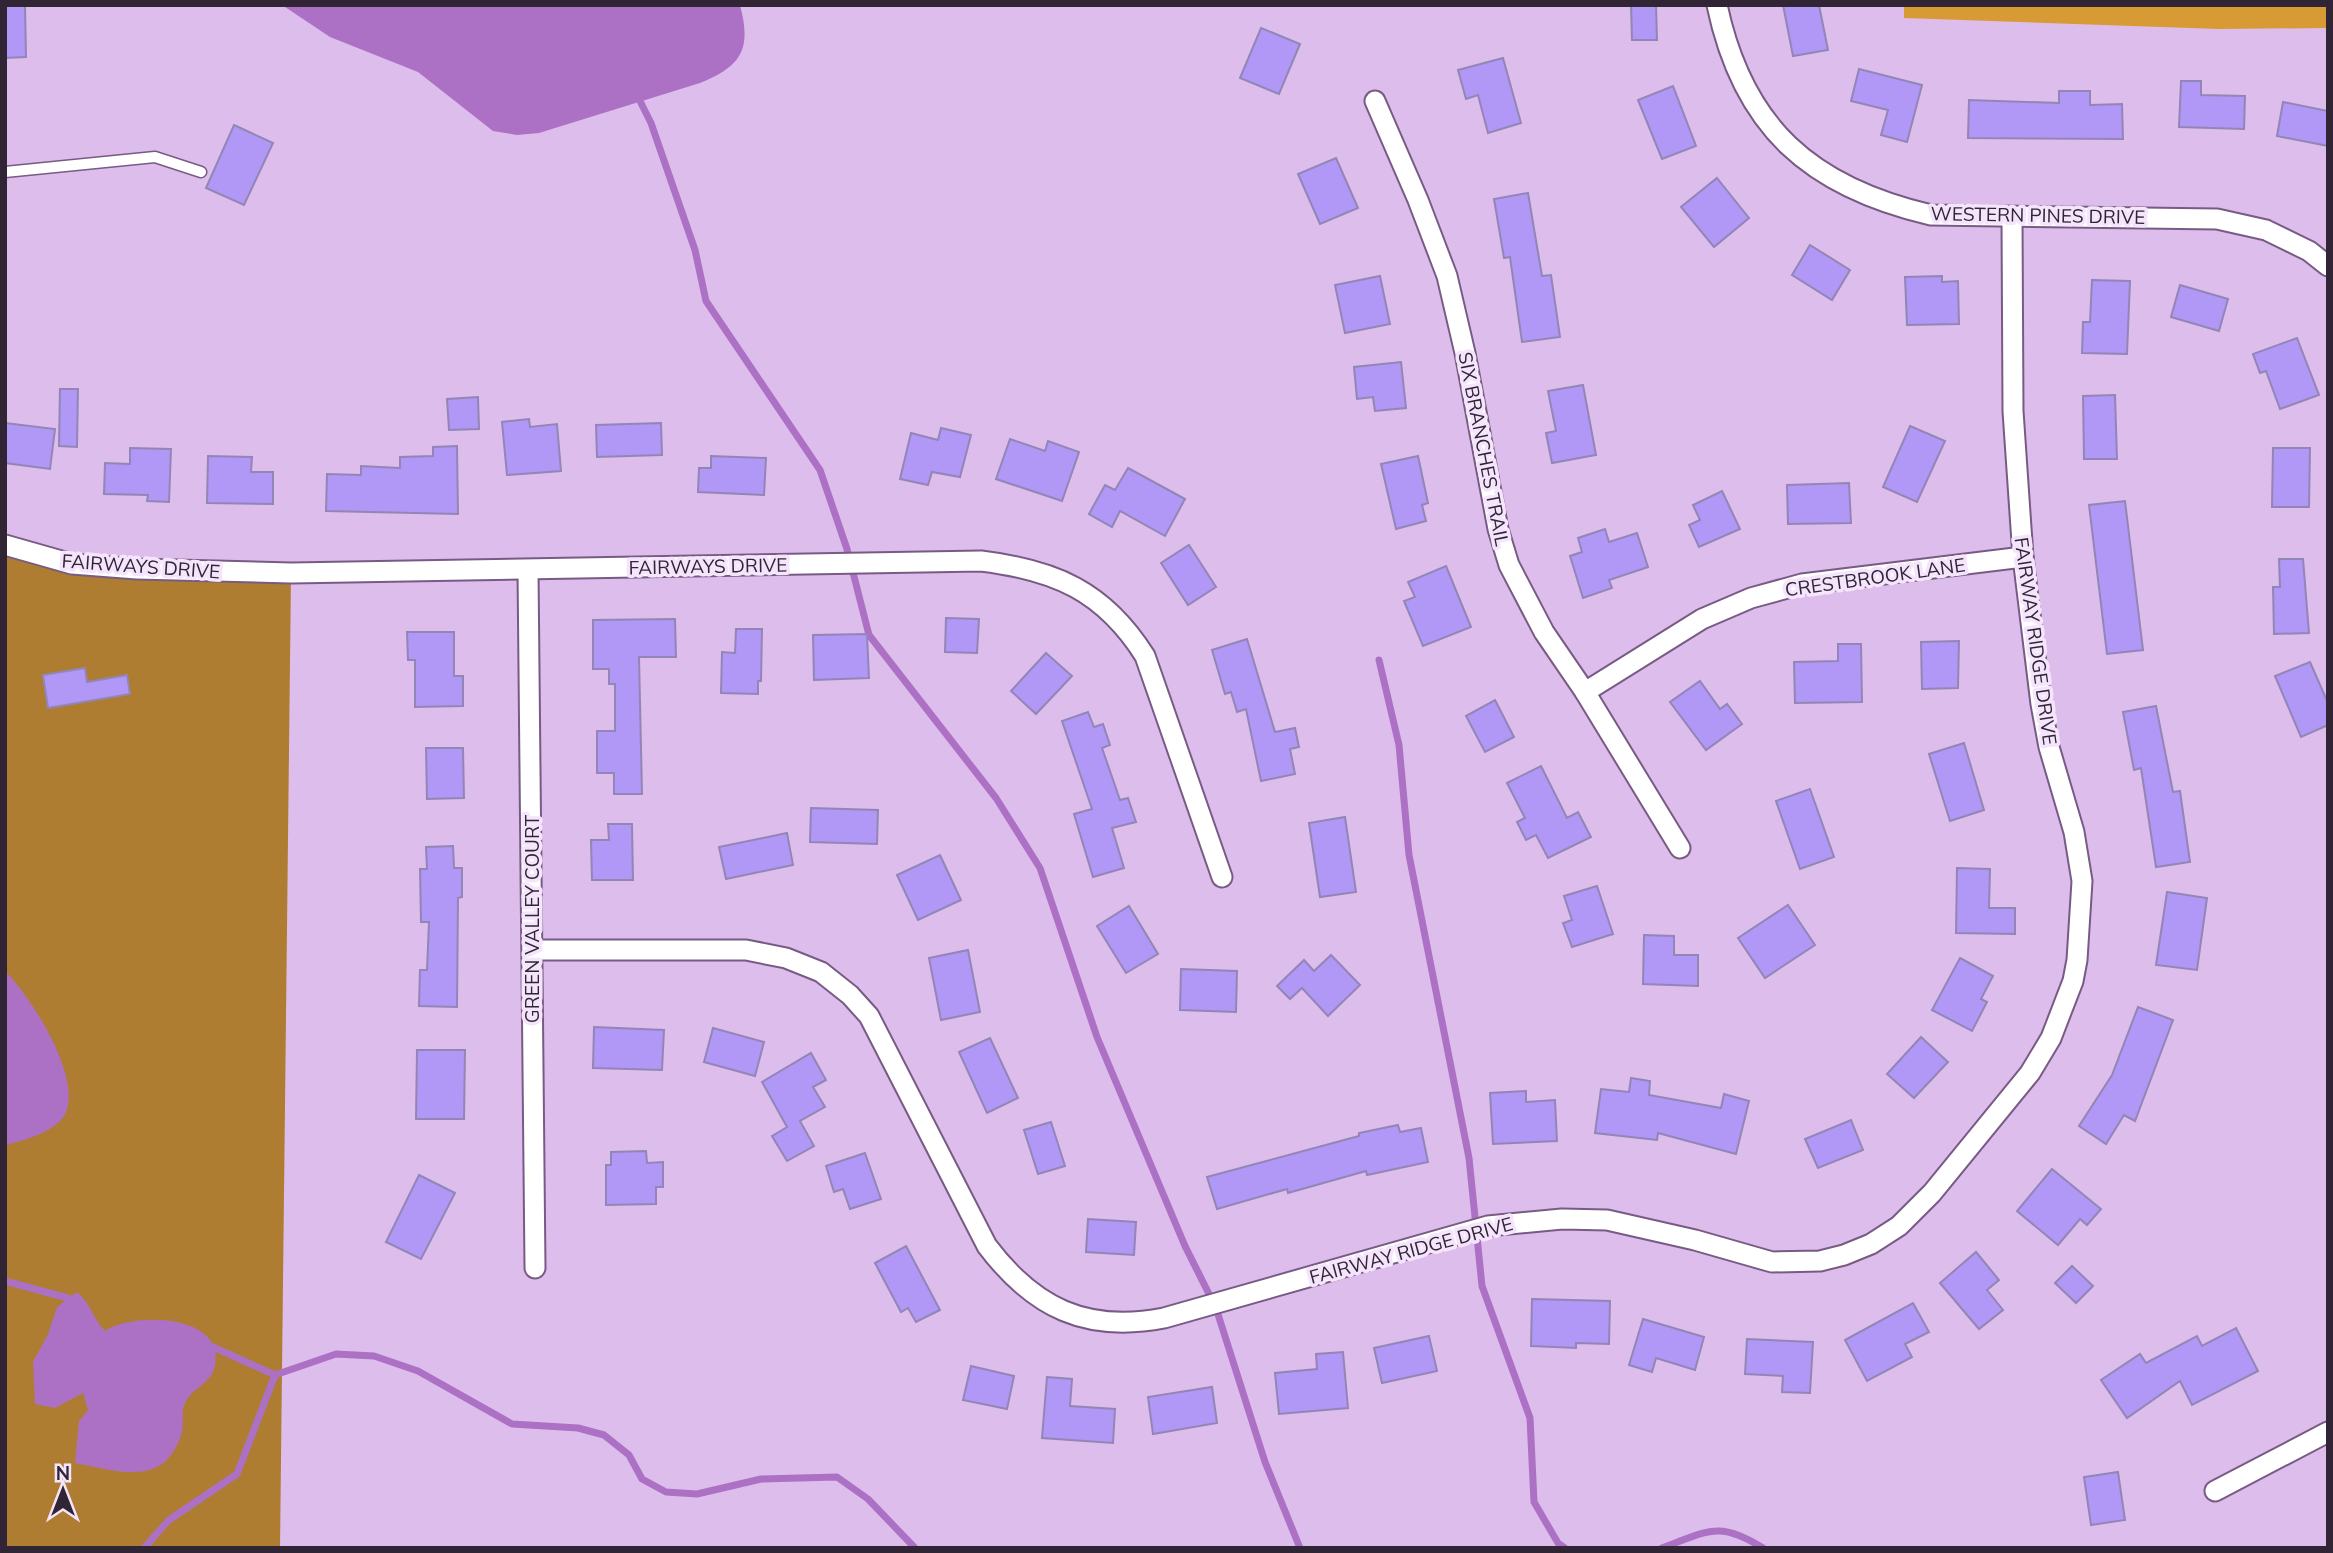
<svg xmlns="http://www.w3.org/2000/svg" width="2333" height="1553" font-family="Mulish,sans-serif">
	<rect width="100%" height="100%" fill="#ddbdeb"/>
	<!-- green -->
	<path fill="#d79a35" d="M1904,5H2328V28L2219,29L1904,18Z"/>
	<!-- forest -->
	<path fill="#ae7d31" d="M5,549L291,573L280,1548H5Z"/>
	<!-- water -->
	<g fill="#ac71c5">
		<path d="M282,5H740C752,50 741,66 700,83L539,133L517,135L493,131L418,72L330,37Z"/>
		<path d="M5,971C31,997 81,1075 66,1112C59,1131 23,1141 5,1145Z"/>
		<path d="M77,1292C90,1302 93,1319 105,1331C131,1312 225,1313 215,1365C212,1385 190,1387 184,1406C181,1414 184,1424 182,1432C165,1489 119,1471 75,1463L79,1421L88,1410L83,1393L55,1408L35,1404L33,1362L48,1334L57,1307Z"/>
	</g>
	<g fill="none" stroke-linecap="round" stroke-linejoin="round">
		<!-- stream -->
		<g stroke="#ac71c5" stroke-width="7">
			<path d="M641,103L651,123L695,250L706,301L820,470L847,549L869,635L996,798L1040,868L1097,1037L1185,1246L1216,1308L1265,1462L1300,1548"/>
			<path d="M1379,660L1399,745L1409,855L1469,1158L1482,1286L1530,1418L1534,1502L1558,1543L1565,1548"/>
			<path d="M5,1281L68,1298"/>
			<path d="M213,1347L275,1375"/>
			<path d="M144,1548L169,1520L237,1474L275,1375L336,1354L374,1356L418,1371L512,1424L578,1428L604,1435L629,1455L642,1479L666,1492L697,1494L761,1479L837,1477L868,1499L915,1548"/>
			<path d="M1662,1548C1708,1531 1719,1520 1763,1548"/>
		</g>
	</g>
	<!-- building -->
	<g fill="#b197f6" stroke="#9286b6" stroke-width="2">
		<path d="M5,5H25L26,57L5,58Z"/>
		<path d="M1631,5H1656L1657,40H1632Z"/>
		<path d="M1783,5H1819L1828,50L1793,56Z"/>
		<path d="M1261,28L1300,44L1279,94L1240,78Z"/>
		<path d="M1503,58L1521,123L1488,133L1478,95L1466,99L1458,70Z"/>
		<path d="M1859,69L1922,85L1907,142L1881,135L1888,110L1851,101Z"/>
		<path d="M2181,81H2201V95L2245,96L2244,129L2179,127Z"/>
		<path d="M1673,86L1696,146L1662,159L1638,100Z"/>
		<path d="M2059,91H2090V105L2122,104L2123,139L1968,138L1969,100L2059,103Z"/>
		<path d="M2283,102L2328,111V146L2277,136Z"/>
		<path d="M234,125L273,143L244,205L206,188Z"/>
		<path d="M1336,158L1358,208L1320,224L1298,174Z"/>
		<path d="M1717,178L1749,218L1714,247L1681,207Z"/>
		<path d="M1528,193L1542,276L1551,275L1560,337L1522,342L1510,257L1504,258L1494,199Z"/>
		<path d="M1810,245L1850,270L1832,300L1792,275Z"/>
		<path d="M1380,276L1390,324L1345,333L1335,285Z"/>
		<path d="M1942,276V282L1958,281L1959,324L1907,325L1905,277Z"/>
		<path d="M2092,280L2130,281L2127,354L2082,353L2083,322H2090Z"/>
		<path d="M2180,285L2228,299L2219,331L2171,317Z"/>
		<path d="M2297,338L2319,395L2280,409L2266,371L2260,373L2253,354Z"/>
		<path d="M1401,362L1406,408L1375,411L1373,397L1357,399L1354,367Z"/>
		<path d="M1583,385L1596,455L1552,463L1546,433L1556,431L1548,391Z"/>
		<path d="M60,389H78L77,447L59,446Z"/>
		<path d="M2115,395L2117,459H2084L2083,396Z"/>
		<path d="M478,397L479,429L449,430L447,399Z"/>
		<path d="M529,419L530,427L557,424L561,471L507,475L502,422Z"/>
		<path d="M5,423L55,429L50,469L5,463Z"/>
		<path d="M661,423L662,455L597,457L596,425Z"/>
		<path d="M1910,426L1945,441L1917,502L1883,487Z"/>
		<path d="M941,428L971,435L960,477L932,472L928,485L900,479L911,433L938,440Z"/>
		<path d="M1010,439L1045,451L1048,441L1079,452L1062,501L996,479Z"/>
		<path d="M457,446L458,514L326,511L327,474L361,475V466L400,468V457L433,456V447Z"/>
		<path d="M130,448L171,449L169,502L147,501L148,495L104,494L105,463L130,464Z"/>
		<path d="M2273,448H2310L2309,507H2272Z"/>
		<path d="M208,456L252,457L251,472H273V504L207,503Z"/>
		<path d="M711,456L766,458L764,495L698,492L699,468H711Z"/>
		<path d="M1418,456L1428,503L1422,505L1426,521L1396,529L1381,464Z"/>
		<path d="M1128,468L1185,499L1165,536L1120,511L1112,527L1089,514L1105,485L1115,490Z"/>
		<path d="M1849,483L1851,523L1788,524L1787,485Z"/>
		<path d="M1722,491L1740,529L1699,547L1689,525L1700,520L1693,505Z"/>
		<path d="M2125,501L2143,650L2107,654L2089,505Z"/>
		<path d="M1605,529L1609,542L1637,533L1648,567L1609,580L1612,588L1583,598L1570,556L1582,552L1578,538Z"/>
		<path d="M1189,545L1216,587L1188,605L1161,563Z"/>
		<path d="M2279,559H2303L2309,633L2274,634L2273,587H2280Z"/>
		<path d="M1446,566L1471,627L1423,646L1404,601L1415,597L1408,582Z"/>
		<path d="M946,618L979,619L977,653L945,652Z"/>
		<path d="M675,619L676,657H639L642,794H614V773H597V731H615V684H609V669H593V620Z"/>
		<path d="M736,629H762L761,681H758V694L721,693L722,652L735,653Z"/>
		<path d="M407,632H454V676H463V706L415,707V660H408Z"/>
		<path d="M867,634L869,678L814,680L813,635Z"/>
		<path d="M1247,639L1275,732L1295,728L1299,747L1290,749L1295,774L1261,781L1246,709L1237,712L1231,692L1225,694L1212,650Z"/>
		<path d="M1959,641L1958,688L1922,689L1921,642Z"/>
		<path d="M1838,644H1861L1862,702L1795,703L1794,662L1838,661Z"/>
		<path d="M1046,653L1072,676L1036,714L1011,691Z"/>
		<path d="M2310,662L2328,703V725L2301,737L2275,676Z"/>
		<path d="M85,668L87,682L127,675L130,694L48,708L43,675Z"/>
		<path d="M1700,681L1720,709L1727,704L1742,724L1706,750L1670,702Z"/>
		<path d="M1495,700L1514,737L1485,752L1466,716Z"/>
		<path d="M2156,706L2173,792L2180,791L2190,862L2156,867L2141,768L2134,770L2123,712Z"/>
		<path d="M1088,712L1094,727L1103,724L1110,745L1102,748L1120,800L1128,798L1136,822L1112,828L1124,868L1093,877L1074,814L1092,809L1062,721Z"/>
		<path d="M1964,743L1984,810L1950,821L1929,754Z"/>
		<path d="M426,748H463L464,798L427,799Z"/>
		<path d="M1541,766L1567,818L1578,812L1591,837L1548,858L1536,835L1526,840L1517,822L1525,818L1507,783Z"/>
		<path d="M1810,789L1834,857L1800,869L1776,801Z"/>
		<path d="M811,808L878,810L877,844L810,842Z"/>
		<path d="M1345,817L1356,892L1320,897L1309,823Z"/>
		<path d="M608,824H632L633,880H592L591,840H609Z"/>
		<path d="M787,833L793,865L726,879L719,847Z"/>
		<path d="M453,846L454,868H462V897L458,898L457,1007L419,1006L420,970H427L429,922H421L420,869H427L426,847Z"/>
		<path d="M940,855L961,900L918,920L897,875Z"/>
		<path d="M1957,868L1990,869L1989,908H2015V934L1956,933Z"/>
		<path d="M1597,886L1613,934L1572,947L1563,923L1572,920L1564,896Z"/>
		<path d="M2167,892L2207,898L2197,970L2156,965Z"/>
		<path d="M1788,905L1815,945L1765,978L1738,938Z"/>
		<path d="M1129,906L1158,954L1126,973L1097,926Z"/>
		<path d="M1644,935L1674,936V955H1698V986L1643,984Z"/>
		<path d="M968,950L980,1012L941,1020L929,958Z"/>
		<path d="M1331,955L1360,985L1328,1016L1302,988L1290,999L1277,986L1304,960L1314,971Z"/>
		<path d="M1960,958L1993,976L1981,999L1987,1002L1972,1031L1932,1010Z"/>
		<path d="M1181,969L1237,971L1236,1012L1180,1010Z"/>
		<path d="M2138,1007L2173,1020L2135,1121L2124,1115L2106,1144L2079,1126L2112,1075Z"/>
		<path d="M594,1027L664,1030L662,1070L593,1068Z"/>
		<path d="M713,1028L764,1042L755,1076L704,1062Z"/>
		<path d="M1921,1037L1948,1062L1914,1098L1887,1074Z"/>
		<path d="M990,1038L1018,1098L987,1113L959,1052Z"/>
		<path d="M417,1050H465L464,1119H416Z"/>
		<path d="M811,1053L826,1080L813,1087L825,1107L800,1121L814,1146L787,1161L772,1136L787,1127L762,1082Z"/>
		<path d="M1631,1078L1650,1081L1649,1095L1721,1108L1724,1094L1749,1101L1736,1154L1658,1133L1657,1140L1595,1133L1601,1089L1629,1092Z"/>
		<path d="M1526,1091V1102L1555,1100L1557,1141L1493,1144L1490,1093Z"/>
		<path d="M1851,1120L1863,1150L1818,1168L1805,1139Z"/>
		<path d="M1051,1122L1065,1166L1038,1174L1024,1130Z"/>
		<path d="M1398,1125L1400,1132L1421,1128L1428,1162L1367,1175L1366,1171L1288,1193L1287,1189L1217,1209L1207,1177L1359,1136V1133Z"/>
		<path d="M646,1151L647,1163L663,1162V1187H656V1204L606,1205V1165H611V1152Z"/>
		<path d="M865,1153L881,1199L850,1209L843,1189L834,1192L826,1166Z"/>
		<path d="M2052,1169L2101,1209L2087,1225L2080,1219L2058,1245L2017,1211Z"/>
		<path d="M419,1175L455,1193L421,1259L386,1242Z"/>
		<path d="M1088,1219L1136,1222L1134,1255L1086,1252Z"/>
		<path d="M906,1246L940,1310L916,1322L908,1308L901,1312L875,1263Z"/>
		<path d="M1976,1252L1999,1280L1987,1290L2003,1310L1979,1329L1940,1283Z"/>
		<path d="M2072,1266L2093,1286L2076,1303L2055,1283Z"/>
		<path d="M1532,1299L1610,1301L1609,1344L1576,1343V1348L1531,1346Z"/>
		<path d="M1913,1303L1929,1332L1905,1344L1912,1357L1867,1381L1845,1340Z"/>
		<path d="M1643,1319L1704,1337L1695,1370L1656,1358L1652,1372L1629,1365Z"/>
		<path d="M2236,1328L2258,1371L2192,1405L2180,1381L2127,1418L2101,1380L2140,1354L2146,1363L2197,1336L2202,1346Z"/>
		<path d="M1429,1336L1437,1371L1382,1383L1374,1348Z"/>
		<path d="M1747,1339L1813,1342L1810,1393L1782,1392L1783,1376L1745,1374Z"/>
		<path d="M1343,1352L1348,1408L1279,1414L1275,1373L1317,1369L1316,1354Z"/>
		<path d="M971,1366L1014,1376L1007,1409L963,1400Z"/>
		<path d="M1047,1377L1072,1379L1070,1406L1115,1409L1113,1443L1042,1438Z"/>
		<path d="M1212,1387L1217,1423L1153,1434L1148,1397Z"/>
		<path d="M2118,1472L2125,1520L2091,1525L2084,1477Z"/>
	</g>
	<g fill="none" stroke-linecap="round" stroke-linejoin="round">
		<!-- lane casing -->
		<g stroke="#785b84" stroke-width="13">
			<path id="lane" d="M5,172L155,157L201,172"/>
		</g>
		<!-- street casing -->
		<g stroke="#785b84" stroke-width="23">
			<g id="street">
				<path d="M1717,5C1743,128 1811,187 1931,215L2217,219L2266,230L2309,251L2328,266"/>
				<path d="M1375,101L1418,200L1447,276L1465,353L1498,529L1509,565L1544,632L1585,692L1680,848"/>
				<path d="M5,545L72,564L137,569L291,573L981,561C1055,570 1104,591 1145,656L1222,877"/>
				<path d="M528,570L535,1268"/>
				<path d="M1585,692L1702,619L1751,598L1802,584L2023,557"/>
				<path d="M533,950H746L786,958L821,972L850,995L869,1016L987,1246C1034,1308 1086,1333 1164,1318L1488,1226L1562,1219L1607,1220L1695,1240L1772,1262L1820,1261L1844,1255L1871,1244L1899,1226L1932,1193L2030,1073L2051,1038L2073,981L2077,960L2082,881L2074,832L2049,747L2041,704L2023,557L2013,411L2012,217"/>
				<path d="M2215,1491L2328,1432"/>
			</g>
		</g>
		<!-- lane -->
		<use href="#lane" stroke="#fff" stroke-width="10"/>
		<!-- street -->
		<use href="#street" stroke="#fff" stroke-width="19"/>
	</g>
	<g text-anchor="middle" stroke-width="7" stroke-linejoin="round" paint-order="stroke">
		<!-- street labels -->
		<g font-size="19" fill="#302435" stroke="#f5e5fc">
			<text transform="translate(2038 215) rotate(1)" y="7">WESTERN PINES DRIVE</text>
			<text transform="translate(1484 449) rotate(79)" y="7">SIX BRANCHES TRAIL</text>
			<text transform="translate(141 566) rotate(4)" y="7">FAIRWAYS DRIVE</text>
			<text transform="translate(708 566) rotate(-1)" y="7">FAIRWAYS DRIVE</text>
			<text transform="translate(1875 577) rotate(-8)" y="7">CRESTBROOK LANE</text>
			<text transform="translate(2036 641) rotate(82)" y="7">FAIRWAY RIDGE DRIVE</text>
			<text transform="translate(532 919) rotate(-90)" y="7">GREEN VALLEY COURT</text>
			<text transform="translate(1411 1250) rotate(-15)" y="7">FAIRWAY RIDGE DRIVE</text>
		</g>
	</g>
	<!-- border -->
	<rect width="2333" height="1553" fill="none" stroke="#302435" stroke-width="14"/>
	<!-- north arrow -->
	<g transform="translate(63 1490)" stroke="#f5e5fc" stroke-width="5" paint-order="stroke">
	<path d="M0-5L12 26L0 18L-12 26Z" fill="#302435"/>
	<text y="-10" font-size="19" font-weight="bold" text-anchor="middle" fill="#302435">N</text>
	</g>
</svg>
